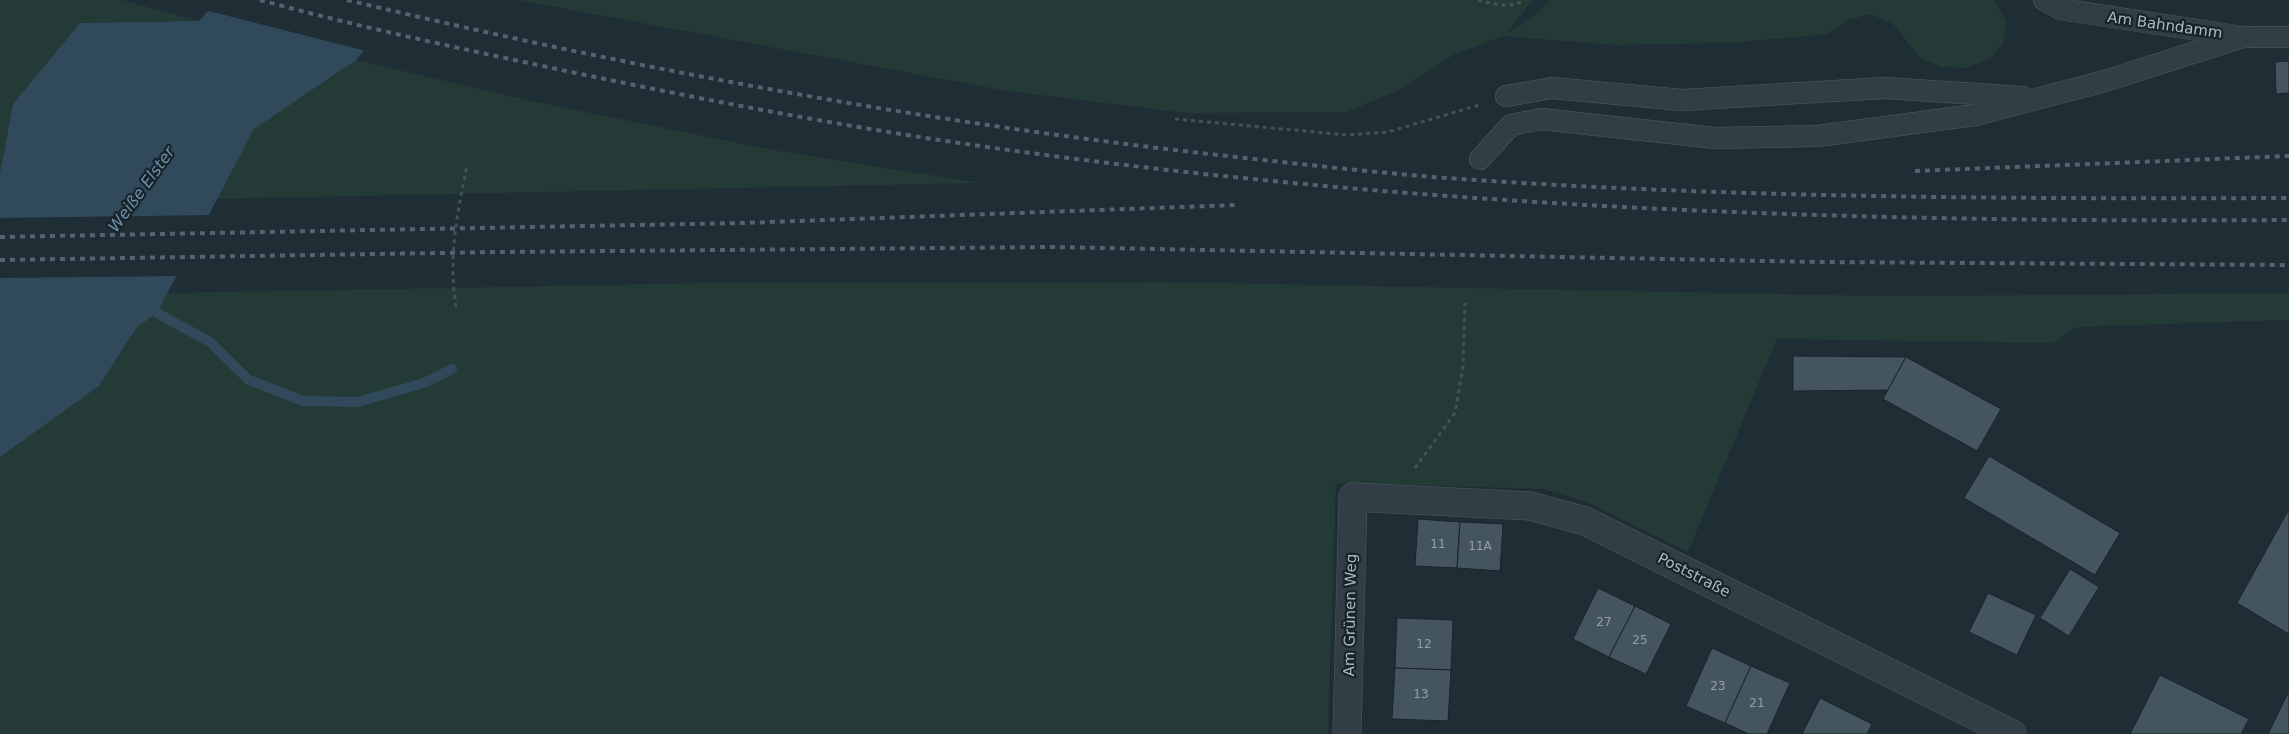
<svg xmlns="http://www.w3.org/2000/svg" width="2289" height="734" font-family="'DejaVu Sans',sans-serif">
	<rect width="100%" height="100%" fill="#1f2d35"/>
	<!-- green -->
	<g fill="#243a36">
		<path d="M0,0H122L199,21L80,23L13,104L0,173Z"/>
		<path d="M518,0H1533L1506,34L1537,13L1550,0H1994L2006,21L2004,42L1991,58L1966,68L1941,67L1919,57L1893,24L1870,14L1846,21L1828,34L1730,43L1613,45L1504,36L1455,54L1401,89L1347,112L1185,113L1001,90Z"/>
		<path d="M356,60L532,101L773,150L981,183L213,199L249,126Z"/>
		<path d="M1168,282L1885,296L2289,293V320L2077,327L2053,343L1777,339L1688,552L1584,501L1543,489L1336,483L1328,734H0V457L99,386L137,327L157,313L168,293L705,283Z"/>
	</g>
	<!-- water -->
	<path fill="#304a5b" d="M218,0H407L356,60L254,129L157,313L137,327L99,386L0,457V173L13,104L80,23L199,21Z"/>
	<!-- pier -->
	<g fill="#1f2d35">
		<path d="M215,0H409L366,51L205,10Z"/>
		<path d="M211,215L179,276L0,278V218Z"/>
	</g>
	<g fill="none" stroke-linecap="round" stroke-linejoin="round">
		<!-- stream -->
		<path stroke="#304a5b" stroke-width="10" d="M157,313L210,342L249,380L303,401L358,402L424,383L452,369"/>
	</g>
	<!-- building -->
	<g fill="#45555f" stroke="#1a252c">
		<path d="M2289,61V93L2276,94L2275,62Z"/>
		<path d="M1793,356L1906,357L1888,390L1793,391Z"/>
		<path d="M1906,357L2001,409L1977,451L1883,399Z"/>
		<path d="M1989,456L2120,533L2095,575L1964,498Z"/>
		<path d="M2289,509V634L2237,603Z"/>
		<path d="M1418,519L1460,522L1457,568L1415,566Z"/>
		<path d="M1460,522L1503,524L1500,571L1457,568Z"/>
		<path d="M2070,569L2099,587L2069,636L2040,618Z"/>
		<path d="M1598,588L1635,606L1609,657L1573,639Z"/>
		<path d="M1988,593L2036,615L2017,655L1969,632Z"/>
		<path d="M1635,606L1671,624L1646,674L1609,657Z"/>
		<path d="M1397,618L1453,620L1451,670L1395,668Z"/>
		<path d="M1712,648L1751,666L1725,723L1686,706Z"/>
		<path d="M1751,666L1790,683L1767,734H1749L1725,723Z"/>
		<path d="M1395,668L1451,670L1448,721L1392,719Z"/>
		<path d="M2160,675L2249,719L2241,734H2130Z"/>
		<path d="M2289,691V734H2268Z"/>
		<path d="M1820,698L1872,724L1867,734H1802Z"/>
	</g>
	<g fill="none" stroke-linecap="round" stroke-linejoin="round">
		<!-- service casing -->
		<g stroke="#505c64" stroke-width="22">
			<g id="service">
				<path d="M2044,0L2060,9L2243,37H2289"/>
				<path d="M1506,96L1552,88L1682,100L1885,88L2023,97"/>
				<path d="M1480,159L1511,125L1541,119L1715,138L1818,136L1975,115L2105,81L2243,37"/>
			</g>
		</g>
		<!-- minor casing -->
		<g stroke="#505c64" stroke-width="29">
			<path id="minor" d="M1347,734L1353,497L1530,506L1585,521L2012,734"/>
		</g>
		<!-- path -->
		<g stroke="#405553" stroke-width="3" stroke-dasharray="4 4" stroke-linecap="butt">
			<path d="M1478,0C1493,4 1511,9 1525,0"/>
			<path d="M1175,119L1347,135L1388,132L1479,105"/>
			<path d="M456,307C448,258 457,214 467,166"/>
			<path d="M1415,468L1455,413L1463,366L1465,303"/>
		</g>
		<!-- service -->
		<use href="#service" stroke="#323e46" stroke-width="21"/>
		<!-- minor -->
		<use href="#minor" stroke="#323e46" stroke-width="28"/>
		<!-- rail -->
		<g stroke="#54636d" stroke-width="4" stroke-dasharray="5 5" stroke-linecap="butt">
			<path d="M260,0C363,28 467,50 571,72C719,103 867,131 1016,151C1438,209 1864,223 2289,220"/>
			<path d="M347,0C634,69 924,122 1218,155C1290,163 1362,171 1433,177C1718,198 2004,199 2289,198"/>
			<path d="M1915,171L2289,156"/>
			<path d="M0,237L743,223L1236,205"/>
			<path d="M0,260L501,252L1053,247L1817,262L2289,265"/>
		</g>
	</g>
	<g text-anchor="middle" stroke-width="4.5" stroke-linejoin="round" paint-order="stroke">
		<!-- number labels -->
		<g font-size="12" fill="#92a0aa">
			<text x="1438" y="548">11</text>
			<text x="1480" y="550">11A</text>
			<text x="1604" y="626">27</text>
			<text x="1640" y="644">25</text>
			<text x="1424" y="648">12</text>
			<text x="1718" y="690">23</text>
			<text x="1421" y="698">13</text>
			<text x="1757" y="707">21</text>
		</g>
		<!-- street labels -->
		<g font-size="15" fill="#acb9c3" stroke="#18232a">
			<text transform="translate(2165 25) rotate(8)" y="5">Am Bahndamm</text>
			<text transform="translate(1694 575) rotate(27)" y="5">Poststraße</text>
			<text transform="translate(1350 615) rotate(-89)" y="5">Am Grünen Weg</text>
		</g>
		<!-- water labels -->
		<g font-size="16" font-style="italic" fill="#6c91a8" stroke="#18232a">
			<text transform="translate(141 189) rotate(-54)" y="6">Weiße Elster</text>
		</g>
	</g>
</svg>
